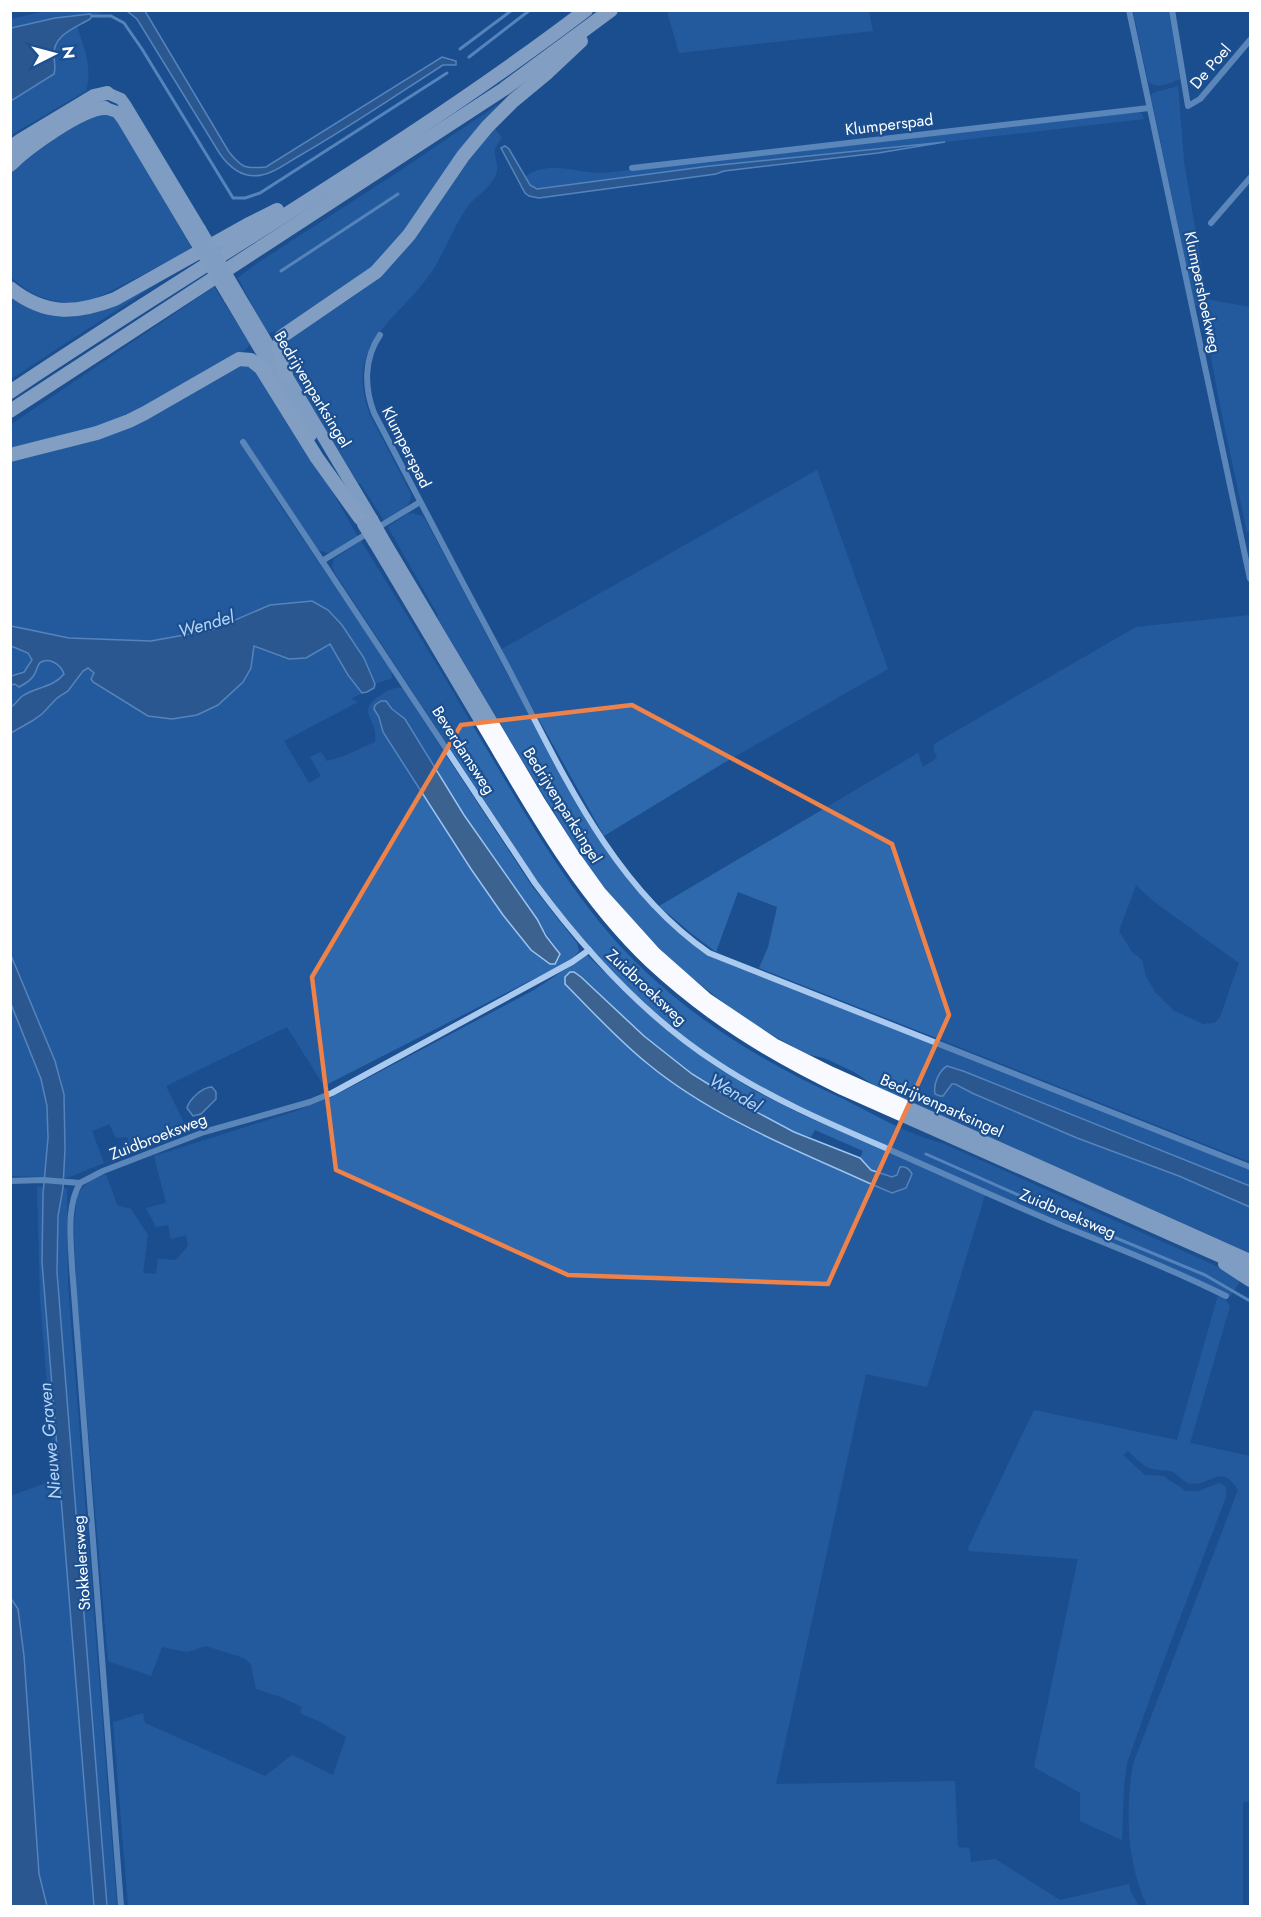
<svg xmlns="http://www.w3.org/2000/svg" width="1261" height="1917" font-family="Jost,sans-serif">
	<rect width="100%" height="100%" fill="#1b4f8f"/>
	<!-- green -->
	<g fill="#2e69ad" fill-rule="evenodd">
		<path d="M47,11L50,10L106,11L92,16L90,14L55,18L11,28V19Z"/>
		<path d="M667,11H869L873,31L679,53Z"/>
		<path d="M1133,11H1169L1180,79C1170,83 1156,90 1148,81Z"/>
		<path d="M77,26C84,49 93,68 86,91L11,135V101L54,74C55,67 54,62 54,55C54,39 65,34 77,26Z"/>
		<path d="M1178,86L1184,162L1206,293L1203,301L1205,299L1250,307V532H1247L1221,410L1201,305L1195,306L1151,96L1153,93Z"/>
		<path d="M521,89L388,254L350,285L282,328L267,334L238,278L256,264L395,174Z"/>
		<path d="M103,112L114,118L121,125L192,249L95,299C61,307 35,300 11,277V173L59,131Z"/>
		<path d="M1139,112L1142,114L1144,119L945,142L710,166L543,188H533L525,177C548,159 578,174 604,173Z"/>
		<path d="M494,128L502,138C485,155 505,162 493,180C485,192 473,198 465,210C451,232 443,257 427,278C391,326 344,345 370,415L411,494C411,509 396,514 385,522L360,483H358L285,361V343L291,335L350,299L379,277L470,157Z"/>
		<path d="M190,262L11,379V292L85,313Z"/>
		<path d="M214,287L250,344L246,349L150,407L133,416L11,452L10,425Z"/>
		<path d="M239,365L253,367L321,472L358,537L329,553L318,550L241,444L281,507L391,670L392,678L375,684L368,666L312,601L270,605L212,630L151,641L69,638L11,626L10,462L97,440L119,432L168,408L195,388Z"/>
		<path d="M817,470L888,669L722,764L604,836L500,650Z"/>
		<path d="M412,513L422,516L425,519C458,581 490,642 523,704C572,797 619,893 707,955C888,1028 1070,1097 1250,1170V1186L952,1067L949,1088L952,1084H955L972,1093L1077,1138L1179,1176L1250,1207V1253L878,1088L854,1072L824,1058L806,1054L767,1032L733,1010L706,989L681,969L647,937L604,887L577,850L518,754L437,617L438,615L388,527L407,514Z"/>
		<path d="M361,541C400,604 439,667 476,731C521,806 563,884 623,949C683,1013 760,1061 839,1097C873,1113 905,1134 942,1143L1212,1264L1241,1280L1230,1297L1196,1280L809,1113C770,1092 730,1072 695,1045C642,1007 598,958 555,908L335,573L332,567L334,559Z"/>
		<path d="M1250,615V1162L759,968L768,947L777,907L738,892L716,952L692,934L659,906L918,753L923,767L937,758L934,751V744L1136,627ZM1136,885L1153,901L1239,963L1220,1017L1215,1023L1203,1024L1173,1010L1155,992L1146,976L1142,960L1131,951L1119,931Z"/>
		<path d="M330,644L348,675L362,693L351,699L358,702L284,741L309,783L321,776L310,757L321,752L327,761L344,756L375,742C379,717 352,712 384,693C391,689 395,687 402,688L532,886L577,943L579,951L575,956L565,963L324,1086L287,1027L166,1086L188,1131L133,1152L127,1137L116,1138L109,1124L92,1131L104,1163L67,1178L63,1177L65,1120L61,1077L11,953L10,733L32,721L42,714L57,698L62,696L72,686L73,682L85,669H91L94,673L91,679L93,682L138,708L141,712L172,719L197,715L218,705L254,646L289,659L306,658ZM389,704L392,708L405,719L464,815L537,919C544,932 553,942 560,954L559,959L540,955L531,950L503,915L471,869L383,732L379,717Z"/>
		<path d="M10,646L28,653L32,660C25,673 22,669 11,676Z"/>
		<path d="M43,661C53,661 60,663 64,674C52,688 34,687 21,697C17,701 16,704 11,707V685Z"/>
		<path d="M587,955L642,1008L714,1065L755,1091L801,1114L985,1195L927,1387L866,1374L776,1784L955,1781L958,1847L969,1848V1843L971,1862L995,1859L1060,1900L1129,1884L1131,1892L1139,1906H128L113,1722L143,1713L145,1723L265,1776L292,1755L333,1775L346,1737L320,1722L300,1713L302,1707L281,1697L256,1689L251,1664L244,1658L206,1646L187,1652L162,1647L151,1676L108,1661L76,1287L74,1224L77,1196L83,1187L90,1181L106,1174L117,1205L131,1209L148,1235L143,1273L156,1274L158,1259L176,1260L188,1246L186,1235L171,1239L168,1225L156,1227L146,1208L166,1203L154,1156L293,1112L332,1097L534,990ZM581,977L644,1036L692,1074L734,1100L794,1132L811,1137L815,1130L863,1151L860,1158L871,1170L892,1177L897,1175L892,1193L741,1125L695,1098L648,1065L620,1039L565,984Z"/>
		<path d="M10,1004C22,1032 39,1062 45,1092C50,1120 47,1149 45,1177L11,1176Z"/>
		<path d="M37,1186L44,1187L42,1262L94,1906H47L39,1874L24,1656L13,1599L11,1597L10,1496L55,1480L40,1299Z"/>
		<path d="M63,1188L67,1189L68,1286L117,1906L107,1905L57,1272L58,1216Z"/>
		<path d="M1218,1295L1224,1298L1230,1306L1190,1443L1250,1456V1802H1243V1906H1147C1127,1863 1125,1812 1133,1764L1238,1490C1221,1460 1208,1489 1188,1483C1183,1481 1178,1475 1173,1472C1165,1469 1157,1471 1150,1468C1142,1466 1134,1456 1128,1451L1123,1455L1145,1475L1163,1476L1186,1491H1199L1219,1483L1226,1487V1497L1159,1673L1127,1763L1124,1785L1122,1840L1080,1821V1793L1034,1767L1078,1559L969,1551L968,1548L1034,1410L1177,1440Z"/>
	</g>
	<!-- water -->
	<g fill="#3c6290" stroke="#9cc4f0" stroke-width="1.5">
		<path d="M127,11H145L229,152C242,168 245,169 266,167L442,57L456,61V65H443C395,96 348,128 299,156C288,162 275,173 262,175C244,179 230,168 220,154L137,19Z"/>
		<path d="M90,14L92,16L90,19C75,28 53,35 54,55C54,62 56,67 54,74L11,101V28L55,18Z"/>
		<path d="M945,142L878,153L724,171L716,174L539,198L529,196L525,193L501,148L505,146L509,149L530,185L537,189L710,166Z"/>
		<path d="M312,601L328,610L342,625L364,658L375,684L374,688L367,692L362,693L348,675L330,644L306,658L289,659L254,646L251,668L243,682L218,705L197,715L172,719L148,716L93,682L91,679L94,673L88,668L83,671L68,691L57,698L42,714L32,721L11,733V707C16,704 17,701 21,697C34,687 53,688 64,674C61,665 50,657 41,662C37,664 37,671 34,675C31,680 25,684 19,687L15,684L11,685V676L24,672L32,660L28,653L11,646V626L69,638L151,641L212,630L270,605Z"/>
		<path d="M381,701H386L392,709L405,719L464,815L537,919L546,936L560,954L555,964H550L531,950L503,915L471,869L383,732L379,717L374,709L375,705Z"/>
		<path d="M10,953L55,1061L64,1094L65,1149L63,1188L58,1216L57,1272L107,1906H94L42,1262L43,1194L48,1138L47,1106L41,1079L11,1004Z"/>
		<path d="M570,972H574L581,977L644,1036L692,1074L734,1100L794,1132L860,1158L871,1170L892,1177L897,1175L900,1167C905,1166 910,1169 912,1174L906,1188L892,1193L871,1184C794,1149 714,1118 648,1064C618,1040 592,1011 565,984V977Z"/>
		<path d="M947,1066L963,1071L1250,1186V1207L1179,1176L1077,1138L972,1093L955,1084H952L943,1096H940L935,1094C933,1084 939,1071 947,1066Z"/>
		<path d="M212,1087L216,1092V1099L201,1114L193,1116L187,1108C189,1100 202,1087 212,1087Z"/>
		<path d="M10,1597L18,1609L24,1656L39,1874L47,1906H11Z"/>
	</g>
	<g fill="none" stroke-linecap="round" stroke-linejoin="round">
		<!-- stream -->
		<g stroke="#9cc4f0" stroke-width="3">
			<path d="M92,16H111L124,23L142,49L233,198H245L260,193L447,73"/>
			<path d="M460,49L512,10"/>
			<path d="M469,57L530,10"/>
			<path d="M281,271L398,194"/>
			<path d="M926,1154L1104,1233L1205,1275L1250,1301"/>
		</g>
		<!-- minor -->
		<g stroke="#a9c9ee" stroke-width="6">
			<path d="M1129,10L1250,579"/>
			<path d="M1172,10L1188,106L1200,99L1250,40"/>
			<path d="M632,168L1149,108"/>
			<path d="M1211,223L1250,178"/>
			<path d="M380,335C364,358 364,387 374,413C418,497 462,582 507,666C561,769 610,884 709,953L1250,1167"/>
			<path d="M243,442L322,561L368,533"/>
			<path d="M377,528L420,502"/>
			<path d="M322,561L535,883C586,952 645,1017 718,1064C771,1099 830,1124 888,1149C946,1175 1004,1201 1063,1226C1118,1248 1173,1270 1226,1296"/>
			<path d="M10,1181L43,1180L80,1183L103,1171L204,1132L310,1102L332,1093L572,962L589,950"/>
			<path d="M80,1183C66,1207 71,1240 72,1267L121,1906"/>
		</g>
		<!-- trunk -->
		<g stroke="#f8faff" stroke-width="12">
			<path d="M107,93L121,99L126,106L200,229"/>
			<path d="M105,108L117,112L123,120L191,234"/>
			<path d="M238,294L372,519"/>
			<path d="M230,299L311,435"/>
			<path d="M382,537L540,803L572,853L600,892L655,953L707,999L774,1044L832,1073L1250,1260"/>
			<path d="M374,542C415,611 456,680 497,749C541,824 586,901 650,962C709,1017 770,1054 842,1089L1250,1270"/>
			<path d="M1224,1264L1250,1281"/>
		</g>
		<!-- motorway -->
		<g stroke="#fff" stroke-width="14">
			<path d="M10,148L21,140L94,96L107,93"/>
			<path d="M10,165C27,148 82,108 105,108"/>
			<path d="M10,288C45,316 76,314 115,299L247,225L277,210"/>
			<path d="M286,375L279,348L281,337L376,272L409,235L463,156L487,127L513,101L548,72L581,41"/>
			<path d="M10,392C201,263 402,150 586,10"/>
			<path d="M10,411L504,89L611,10"/>
			<path d="M10,455L97,433L129,421L145,413L239,359L251,360L261,368L317,458L360,518"/>
		</g>
		<!-- trunk-bridge -->
		<g stroke="#f8faff" stroke-width="12">
			<path d="M200,229L238,294"/>
			<path d="M191,234L230,299"/>
			<path d="M372,519L382,537"/>
			<path d="M363,524L374,542"/>
		</g>
	</g>
	<!-- marked area -->
	<path d="M0 0H1261V1917H0ZM632,705L892,844L949,1015L828,1284L568,1275L336,1170L312,977L461,725Z" fill="#1b4f8f" fill-opacity=".55" fill-rule="evenodd"/>
	<path fill="none" stroke="#ee8249" stroke-width="4.5" stroke-linejoin="round" d="M632,705L892,844L949,1015L828,1284L568,1275L336,1170L312,977L461,725Z"/>
	<g text-anchor="middle" stroke-width="4.5" stroke-linejoin="round" paint-order="stroke">
		<!-- street labels -->
		<g font-size="16" fill="#fff" stroke="#1b4f8f">
			<text transform="translate(1210 66) rotate(-49)" y="6">De Poel</text>
			<text transform="translate(889 124) rotate(-7)" y="6">Klumperspad</text>
			<text transform="translate(1203 292) rotate(78)" y="6">Klumpershoekweg</text>
			<text transform="translate(313 389) rotate(59)" y="6">Bedrijvenparksingel</text>
			<text transform="translate(407 447) rotate(63)" y="6">Klumperspad</text>
			<text transform="translate(464 750) rotate(57)" y="6">Beverdamsweg</text>
			<text transform="translate(563 805) rotate(58)" y="6">Bedrijvenparksingel</text>
			<text transform="translate(647 987) rotate(43)" y="6">Zuidbroeksweg</text>
			<text transform="translate(942 1105) rotate(24)" y="6">Bedrijvenparksingel</text>
			<text transform="translate(158 1136) rotate(-21)" y="6">Zuidbroeksweg</text>
			<text transform="translate(1068 1213) rotate(23)" y="6">Zuidbroeksweg</text>
			<text transform="translate(81 1563) rotate(-94)" y="6">Stokkelersweg</text>
		</g>
		<!-- water labels -->
		<g font-size="18" font-style="italic" fill="#b5d3f5" stroke="#1b4f8f">
			<text transform="translate(206 624) rotate(-16)" y="6">Wendel</text>
			<text transform="translate(735 1093) rotate(31)" y="6">Wendel</text>
			<text transform="translate(50 1441) rotate(-95)" y="6">Nieuwe Graven</text>
		</g>
	</g>
	<!-- border -->
	<rect width="1261" height="1917" fill="none" stroke="#ffffff" stroke-width="24"/>
	<!-- north arrow -->
	<g transform="translate(54 54) rotate(84)" stroke="#1b4f8f" stroke-width="4.5" paint-order="stroke">
	<path d="M0-4.5L10 22L0 15L-10 22Z" fill="#ffffff"/>
	<text y="-9" font-size="16" font-weight="bold" text-anchor="middle" fill="#ffffff">N</text>
	</g>
</svg>
